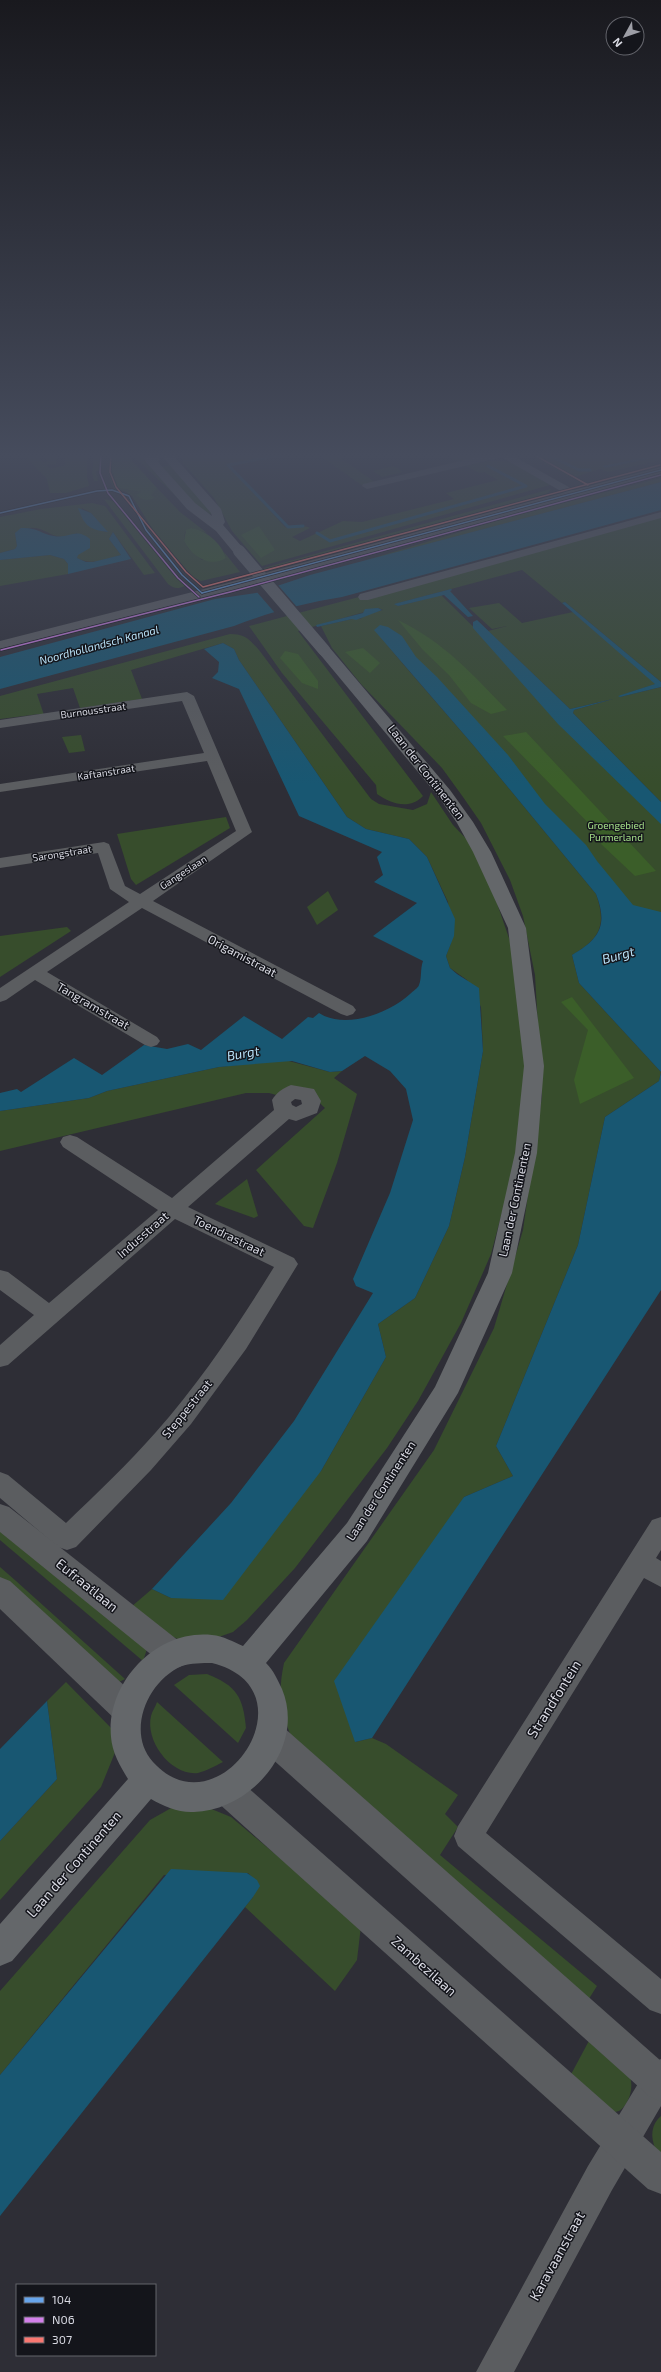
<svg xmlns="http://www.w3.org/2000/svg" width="661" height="2372" font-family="'Exo 2',sans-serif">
	<rect width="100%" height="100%" fill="#2e2e36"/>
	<!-- green -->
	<g fill="#374d2c" fill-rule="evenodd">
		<path d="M22,453H33L43,462H47L45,456L58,453L56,464L47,465L50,469L65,465V453H87V477L89,486L66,493H50L47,479Z"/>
		<path d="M94,453H102L101,471H96L98,481H94L92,473Z"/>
		<path d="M130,453H138L176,496Z"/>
		<path d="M188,453H302L228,465L285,527C294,530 302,524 310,528L292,537L300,541L343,521L362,522L454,499L446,493L498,480L484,472L479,473L466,466C510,454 514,463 550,485L262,566L232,531L214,498L182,462L183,455Z"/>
		<path d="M316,453H340L342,459L376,483L363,486Z"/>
		<path d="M443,453H488L459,462Z"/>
		<path d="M525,453H661L605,468L661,456V460L608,472L600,469L572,478Z"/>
		<path d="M171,465L213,513L210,514L192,503L161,467Z"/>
		<path d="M394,466L403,472L382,477L373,471Z"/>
		<path d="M111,467L118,488L142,492L154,498L150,495L157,488L180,512L207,533L191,528L185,532L184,541L188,548L202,560L226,558L224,552L240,572L201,581L193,577L155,533L132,496L124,491L115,490L111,482L107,468Z"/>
		<path d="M661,478V482L360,562L517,515Z"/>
		<path d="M551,489L548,493L536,497L265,570L264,568Z"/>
		<path d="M104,499L117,502L185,586C178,589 174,589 168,584Z"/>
		<path d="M92,503L105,506L155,573L144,575L113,532L109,539L121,555C106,559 91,566 77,558V533C53,545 48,526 30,528C25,528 19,531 15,533L17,546L15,549L0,553V517L41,509ZM82,508L91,513L107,532C98,531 85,521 80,513Z"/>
		<path d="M661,517V682L565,602L562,603L522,570L395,604L398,606L441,595L661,812V1009L614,898L384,642L474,746L596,894C607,925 600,939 572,955L579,983L661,1072L659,1081L605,1117L578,1245L496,1446L513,1476L464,1497L355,1742L372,1738L386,1744L458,1795L445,1814L458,1827L440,1855L597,1986L585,2005L295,1745C281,1714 277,1696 284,1663L434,1450L494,1328L523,1230L542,1096L535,975L523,916L510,880L481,823L463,797L442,768L361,684L332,648L321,626L352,619H360L367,614L383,610L378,608L298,631L423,796C410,810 391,804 377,794L376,785L282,673L249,626Z"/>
		<path d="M50,555L64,559L68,564V574L0,586V560Z"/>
		<path d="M499,603L522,623L573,612L656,684L619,696L620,697L661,687V802L573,713L574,710L613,699L570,709L488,631L507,626L492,629L469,608Z"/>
		<path d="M230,634C245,634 249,639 259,650L371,799L379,804L413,810L427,804L431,792L453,825L473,846L490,883L511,944L527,1047L514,1167L491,1254L461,1323L418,1401L387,1448L295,1568L247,1620L233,1632L210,1640L178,1639L166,1634L131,1607L152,1589L171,1598L321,1471L386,1357L378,1324L415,1298L449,1226L465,1157L483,1051L481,1007L467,980L450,968L446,956L451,943L448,902L427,857L409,839L366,829L347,817L239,660L234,649L223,643L131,670L142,699L80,708L73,688L37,694L44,715L39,714L0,719V696Z"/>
		<path d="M81,735L85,751L69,753L62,737Z"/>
		<path d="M226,817L230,828L136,885L131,879L117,834Z"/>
		<path d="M328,891L338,910L317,925L307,907Z"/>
		<path d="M67,927L71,931L0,977V936Z"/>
		<path d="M285,1060L330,1072L342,1071L334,1078L357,1094L337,1163L313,1228L304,1226L256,1170L325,1108C304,1088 309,1080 280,1096L269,1093H246L0,1151V1111L89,1098L107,1091L219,1067Z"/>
		<path d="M247,1179L258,1216L254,1218L215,1204Z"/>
		<path d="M0,1526L148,1646L143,1661L0,1540Z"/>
		<path d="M0,1567L16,1581L125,1679L111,1686L0,1583Z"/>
		<path d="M207,1674C237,1686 243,1697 246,1728L238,1743L174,1685L189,1675Z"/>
		<path d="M66,1682L114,1731L116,1750L101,1787L0,1900V1841L57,1779L47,1701Z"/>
		<path d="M157,1702L223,1762C215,1766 206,1771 198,1773C171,1776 145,1741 151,1716C152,1711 156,1706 157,1702Z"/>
		<path d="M173,1807L209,1808L231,1817L361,1926L357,1960L335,1991L245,1907L253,1897L254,1879L248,1873L164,1875L0,2075V1991L150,1820Z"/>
		<path d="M591,2037C600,2046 623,2065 629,2075C635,2086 629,2105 619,2111L615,2112L568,2080Z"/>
		<path d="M661,2116V2159C652,2146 647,2128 661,2116Z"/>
	</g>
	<!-- forest -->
	<g fill="#3b5e29">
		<path d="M111,453L126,454L157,488L151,495L155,498C147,501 142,500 136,495L141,492L118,488L111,467Z"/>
		<path d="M259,526L275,550L261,558L241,535Z"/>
		<path d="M191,528C206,530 221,543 226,558C210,568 192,557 184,541L186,530Z"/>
		<path d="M398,620C444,642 472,674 507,710L491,714L471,703L449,675L423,650Z"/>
		<path d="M363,648L380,663L370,673L345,652Z"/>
		<path d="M285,651L298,654L318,681V689L302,683L280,658Z"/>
		<path d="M526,732L656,871L635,876L601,844L603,838L503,736Z"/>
		<path d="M572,997L634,1078L580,1104L574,1080L588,1030L561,1002Z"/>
	</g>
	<!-- water -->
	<g fill="#185772">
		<path d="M661,454V456L605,468L602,466Z"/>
		<path d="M661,482V510L342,597C304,603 270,612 234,626L0,689V657L215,599L256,593L310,575Z"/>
		<path d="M78,508L91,513L108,532C89,530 84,525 78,508Z"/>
		<path d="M21,528C37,527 41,534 54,536C70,539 75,527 90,539V548L78,555L77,558L86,562H93L121,555L109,539L113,532L131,559L68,574V564L64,559L50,555L0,560V553L15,549L17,546L15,533Z"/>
		<path d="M451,589L452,590L450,591L473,616L468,617L444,595L398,606L394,604Z"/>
		<path d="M565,602L661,682V687L620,697L618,696L655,684L562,603Z"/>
		<path d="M378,608L382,610L356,620L352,619L317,627L316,625L363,613L365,609Z"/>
		<path d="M477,620L570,709L613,699L574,710L573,713L661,802V824L558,724L473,628V622Z"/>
		<path d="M380,625L388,627L402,636L416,657L437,677L508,755L545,804L586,845L597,861L633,905L661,912V1290L372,1738L355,1742L334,1681L464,1497L513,1476L496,1446L578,1245L605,1117L659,1081L661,1072L579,983L572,955C600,939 608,925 596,894L474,746L374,630Z"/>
		<path d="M223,643L234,649L239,660L347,817L366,829L409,839L427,857L455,919L454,936L446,956L450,968L457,974L479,988L483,1051L465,1157L449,1226L415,1298L378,1324L386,1357L321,1471L223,1600L171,1598L152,1589L231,1503L294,1421L373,1293L356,1286L353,1279L390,1193L413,1120L406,1089L390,1071L365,1056L342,1071L330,1072L292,1061L219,1067L107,1091L89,1098L0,1111V1093L17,1089L21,1092L74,1058L102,1075L144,1045L167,1049L188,1044L201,1050L244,1016L282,1039L308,1017L313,1018L319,1013C345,1030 390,1013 410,994C413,991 418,988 419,985C422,978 420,969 423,961L373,936L417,903L374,882L383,875L377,857L382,852L299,816L239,689L212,678L218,672L219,662L204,649Z"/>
		<path d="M47,1701L57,1779L0,1841V1749Z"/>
		<path d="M171,1869L247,1873L257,1880L260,1886L253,1897L0,2216V2075Z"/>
	</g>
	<!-- pier -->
	<path fill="#2e2e36" d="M278,585L297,607L275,613L256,591Z"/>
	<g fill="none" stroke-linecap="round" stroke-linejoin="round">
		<!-- stream -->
		<g stroke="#185772" stroke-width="3">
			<path d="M291,453L228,465L288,527L303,526"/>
			<path d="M465,453L468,454"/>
			<path d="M544,453L579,470H590"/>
			<path d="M317,533L330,541L526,486L488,466"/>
		</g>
		<!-- minor -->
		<g fill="#5b5d60" fill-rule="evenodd">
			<path d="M494,453H512L511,455L367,489L362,486L363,484Z"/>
			<path d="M661,512V518L368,600H360L358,597L360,594Z"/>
			<path d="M187,692L194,696L252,832L153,901L353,1006L356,1010L353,1014L347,1016L341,1014L142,908L47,972L157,1037L160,1041L157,1045L151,1047L145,1045L35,980L6,1000L0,1002V988L129,902L110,889L98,853L0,868V858L104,842L109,844L125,886L140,894L236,831L207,761L0,792V784L204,753L182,701L0,728V720Z"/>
			<path d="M291,1085L314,1089L321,1101L317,1113L296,1121L289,1119L188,1207L294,1258L298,1264L246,1349L191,1424L151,1470L76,1547L67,1550L58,1547L0,1498V1472L8,1475L66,1523C97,1493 128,1464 156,1432C201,1381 238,1325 274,1267L175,1219L8,1365L0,1367V1345L34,1315L0,1290V1270L8,1272L49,1303L158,1210L63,1147L60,1142L63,1137L70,1135L77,1137L172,1198L274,1110L272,1100C276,1093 283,1088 291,1085ZM295,1099L301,1100L302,1104L296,1107L292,1105L291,1102Z"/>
			<path d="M661,1517V1550L656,1558L661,1561V1587L644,1578L486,1833L661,1979V2014L650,2010L458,1846L454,1836L458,1826L652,1520Z"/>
			<path d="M661,2059V2106L612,2190L514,2372H476L588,2166L650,2064Z"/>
		</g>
		<!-- tertiary -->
		<g fill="#5b5d60" fill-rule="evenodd">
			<path d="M0,1504L9,1507L184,1645L188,1655L184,1665L174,1669L164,1665L0,1532Z"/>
			<path d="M0,1577L10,1581L139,1699L143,1710L139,1721L128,1725L117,1721L0,1609Z"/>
			<path d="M271,1722L282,1726L661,2061V2102L649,2096L260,1748L256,1737L260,1726Z"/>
			<path d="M227,1775L238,1779L661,2152V2194L648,2189L216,1801L212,1790L216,1779Z"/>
		</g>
		<!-- secondary -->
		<g fill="#5e5f62" fill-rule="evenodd">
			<path d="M139,453H151L158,462L156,464H148Z"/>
			<path d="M573,490L577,491L579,494L577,497L234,590L0,649V641L224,584Z"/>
		</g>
		<!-- primary -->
		<g fill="#64676a" fill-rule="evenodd">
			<path d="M150,453H171L221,509L225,522L223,525L243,548L245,551L243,554H235L216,531L187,509L146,462ZM161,455L211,513L212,516L195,503L158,462Z"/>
			<path d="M494,453H508L574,490L661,467V474L573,498Z"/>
			<path d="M324,646L329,647L450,790L473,822L491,852L526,928L544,1066L537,1153L512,1273L458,1393L367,1541L266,1663C274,1671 277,1679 282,1689C306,1747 252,1810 194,1812C179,1813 163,1806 151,1799L12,1961L0,1966V1924L128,1779C120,1766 112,1752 111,1737C106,1683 156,1629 212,1635C223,1636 234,1642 243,1646L347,1523L435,1387L488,1273L515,1153L524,1066L508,928L473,852L457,823L438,796L319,653L317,650L319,647ZM212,1663C317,1689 219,1835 153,1762C126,1732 147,1681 182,1666C191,1663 202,1663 212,1663Z"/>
		</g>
		<!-- primary-bridge -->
		<path stroke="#64676a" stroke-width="12" d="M239,551L324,650"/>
		<!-- bus-1 casing -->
		<g stroke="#14151b" stroke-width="3">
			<g id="bus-1">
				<path d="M0,513L97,491L112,490L129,496L146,530L182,575L202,593"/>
				<path d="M202,593L661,470"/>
			</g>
		</g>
		<!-- bus-2 casing -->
		<g stroke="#14151b" stroke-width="3">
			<g id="bus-2">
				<path d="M101,453L100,473L108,493L178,578L199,597"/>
				<path d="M1,650L230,592L661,475"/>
			</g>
		</g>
		<!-- bus-3 casing -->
		<g stroke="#14151b" stroke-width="3">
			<g id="bus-3">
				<path d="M531,453L588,485"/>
				<path d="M111,454L110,472L116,487L186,572L203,587L660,465"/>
			</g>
		</g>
		<!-- bus-1 -->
		<use href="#bus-1" stroke="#66a4eb" stroke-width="1.5"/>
		<!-- bus-2 -->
		<use href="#bus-2" stroke="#d37fea" stroke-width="1.5"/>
		<!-- bus-3 -->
		<use href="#bus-3" stroke="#fa7771" stroke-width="1.5"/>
	</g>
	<!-- sky -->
	<linearGradient id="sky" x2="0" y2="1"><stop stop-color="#19191e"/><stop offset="0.58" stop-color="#464c5d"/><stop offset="1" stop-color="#464c5d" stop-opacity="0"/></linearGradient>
	<rect width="661" height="785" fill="url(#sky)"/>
	<g text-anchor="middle" stroke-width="3" stroke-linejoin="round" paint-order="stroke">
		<!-- far-street labels -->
		<g font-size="10" fill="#d9dae3" stroke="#14151b">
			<text transform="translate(93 710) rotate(-8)" y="4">Burnousstraat</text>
			<text transform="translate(106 772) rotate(-9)" y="4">Kaftanstraat</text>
			<text transform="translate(62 853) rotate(-9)" y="4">Sarongstraat</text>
			<text transform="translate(183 872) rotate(-33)" y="4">Gangeslaan</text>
		</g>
		<!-- far-park labels -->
		<g font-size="10" fill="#a6e089" stroke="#14151b">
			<text x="616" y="829">Groengebied<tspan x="616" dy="12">Purmerland</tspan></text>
		</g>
		<!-- far-water labels -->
		<g font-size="11" font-style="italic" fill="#bae3f9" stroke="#14151b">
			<text transform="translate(99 645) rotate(-15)" y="4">Noordhollandsch Kanaal</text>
		</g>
		<!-- street labels -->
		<g font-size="12" fill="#d9dae3" stroke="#14151b">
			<text transform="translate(426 772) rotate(52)" y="4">Laan der Continenten</text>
			<text transform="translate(242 956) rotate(28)" y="4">Origamistraat</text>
			<text transform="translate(93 1006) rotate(30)" y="4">Tangramstraat</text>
			<text transform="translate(515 1200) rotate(-78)" y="4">Laan der Continenten</text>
			<text transform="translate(143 1235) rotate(-41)" y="4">Indusstraat</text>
			<text transform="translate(229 1236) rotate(26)" y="4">Toendrastraat</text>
			<text transform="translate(187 1409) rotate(-51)" y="4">Steppestraat</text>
			<text transform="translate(381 1491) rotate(-57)" y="4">Laan der Continenten</text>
		</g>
		<!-- water labels -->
		<g font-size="13" font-style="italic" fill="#bae3f9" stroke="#14151b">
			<text transform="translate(618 955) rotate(-15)" y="5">Burgt</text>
			<text transform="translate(243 1053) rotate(-10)" y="5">Burgt</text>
		</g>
		<!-- near-street labels -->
		<g font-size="14" fill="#d9dae3" stroke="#14151b">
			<text transform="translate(87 1585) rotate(39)" y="5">Eufraatlaan</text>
			<text transform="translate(554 1699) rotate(-58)" y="5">Strandfontein</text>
			<text transform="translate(74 1864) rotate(-49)" y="5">Laan der Continenten</text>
			<text transform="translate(424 1966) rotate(42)" y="5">Zambezilaan</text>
			<text transform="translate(557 2256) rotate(-61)" y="5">Karavaanstraat</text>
		</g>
	</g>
	<!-- legend -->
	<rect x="16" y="2284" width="140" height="72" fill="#14151b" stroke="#63646b"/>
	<rect x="24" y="2297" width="20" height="6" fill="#66a4eb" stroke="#63646b"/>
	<text x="52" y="2304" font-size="12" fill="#d9dae3">104</text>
	<rect x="24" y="2317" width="20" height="6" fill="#d37fea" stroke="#63646b"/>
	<text x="52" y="2324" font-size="12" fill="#d9dae3">N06</text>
	<rect x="24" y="2337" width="20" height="6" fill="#fa7771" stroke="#63646b"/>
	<text x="52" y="2344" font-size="12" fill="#d9dae3">307</text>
	<!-- north arrow -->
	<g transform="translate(625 36) rotate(230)"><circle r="19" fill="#14151b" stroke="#63646b"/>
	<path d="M0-3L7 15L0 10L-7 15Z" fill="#9d9ea6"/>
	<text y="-6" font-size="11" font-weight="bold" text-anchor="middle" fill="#d9dae3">N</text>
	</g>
</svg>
